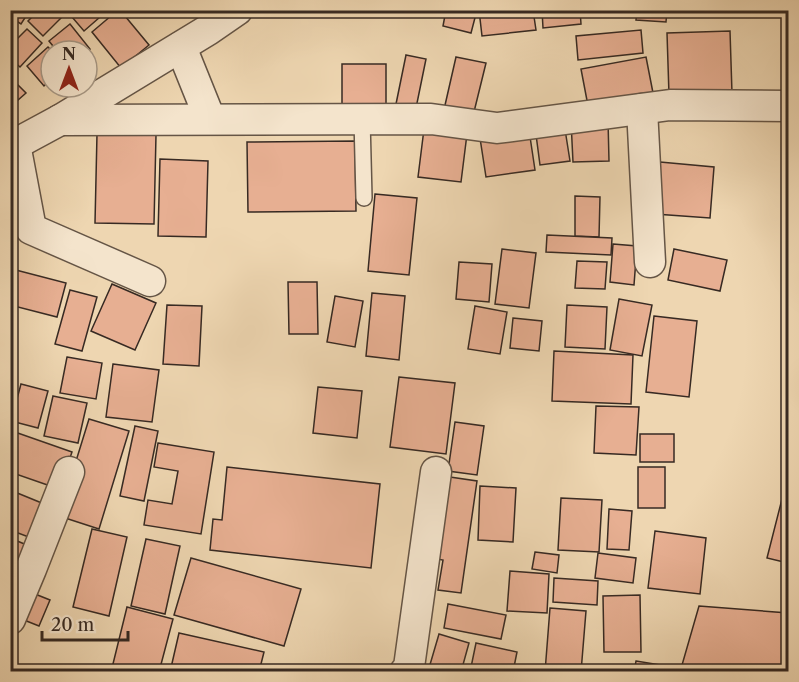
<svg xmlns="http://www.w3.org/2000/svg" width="799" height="682" font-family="'Libre Caslon Text',serif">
	<rect width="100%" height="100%" fill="#eed6b1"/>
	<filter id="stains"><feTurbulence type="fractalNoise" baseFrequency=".00333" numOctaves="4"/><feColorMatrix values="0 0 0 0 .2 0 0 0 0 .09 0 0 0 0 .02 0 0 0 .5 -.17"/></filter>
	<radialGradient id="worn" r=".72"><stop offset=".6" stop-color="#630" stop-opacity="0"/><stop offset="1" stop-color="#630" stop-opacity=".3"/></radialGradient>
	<!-- building -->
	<g fill="#e7af92" stroke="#372a23" stroke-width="1.5">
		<path d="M10,10H30L21,24L10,17Z"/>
		<path d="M39,10H60L64,15L43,36L28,21Z"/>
		<path d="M66,10H108L84,31Z"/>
		<path d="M118,10H120L149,45L121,68L92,32Z"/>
		<path d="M446,10H477L471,33L443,26Z"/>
		<path d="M479,10H533L536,30L482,36Z"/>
		<path d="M542,10H580L581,24L543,28Z"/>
		<path d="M637,10H667L666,22L636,20Z"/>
		<path d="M70,24L90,49L87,51H57L49,41Z"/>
		<path d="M27,29L42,43L20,67L10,58V46Z"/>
		<path d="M641,30L643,53L578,60L576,36Z"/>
		<path d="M730,31L732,93L669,95L667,33Z"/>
		<path d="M48,47L52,51L51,79L44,86L27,66Z"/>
		<path d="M406,55L426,59L416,108L396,104Z"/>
		<path d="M456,57L486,63L472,120L443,114Z"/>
		<path d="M646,57L654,98L589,111L581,69Z"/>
		<rect x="342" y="64" width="44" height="44"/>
		<path d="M10,77L26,93L10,107Z"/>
		<path d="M608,120L609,161L573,162L571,121Z"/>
		<path d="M564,123L570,161L540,165L535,127Z"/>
		<path d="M424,129L467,134L461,182L418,177Z"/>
		<path d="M529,130L535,170L486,177L480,138Z"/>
		<path d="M97,134L156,135L154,224L95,223Z"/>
		<path d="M355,141L356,211L248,212L247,142Z"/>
		<path d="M160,159L208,161L206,237L158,236Z"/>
		<path d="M660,162L714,167L710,218L655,214Z"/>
		<path d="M375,194L417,198L409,275L368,271Z"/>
		<path d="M575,196L600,197L599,237L575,236Z"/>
		<path d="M10,212L23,222L10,237Z"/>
		<path d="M547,235L612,238L611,255L546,252Z"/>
		<path d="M613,244L637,246L634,285L610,282Z"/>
		<path d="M502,249L536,253L529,308L495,304Z"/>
		<path d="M674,249L727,260L720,291L668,280Z"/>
		<path d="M577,261L607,262L605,289L575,288Z"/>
		<path d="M459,262L492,264L489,302L456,299Z"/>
		<path d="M12,269L66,283L57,317L10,305V275Z"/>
		<path d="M288,282H317L318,334H289Z"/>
		<path d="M112,284L156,303L135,350L91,331Z"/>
		<path d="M70,290L97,297L82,351L55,344Z"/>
		<path d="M372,293L405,296L399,360L366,356Z"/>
		<path d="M335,296L363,301L355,347L327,342Z"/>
		<path d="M619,299L652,305L642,356L610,350Z"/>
		<path d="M167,305L202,306L199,366L163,364Z"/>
		<path d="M567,305L607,307L605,349L565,347Z"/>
		<path d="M475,306L507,312L500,354L468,349Z"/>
		<path d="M654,316L697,321L689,397L646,392Z"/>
		<path d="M513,318L542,321L539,351L510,348Z"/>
		<path d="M554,351L633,355L631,404L552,401Z"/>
		<path d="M67,357L102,363L96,399L60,393Z"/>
		<path d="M113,364L159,370L152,422L106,417Z"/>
		<path d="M399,377L455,383L446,454L390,447Z"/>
		<path d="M21,384L48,391L38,428L11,421Z"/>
		<path d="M318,387L362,391L357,438L313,433Z"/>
		<path d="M53,396L87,403L78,443L44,436Z"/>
		<path d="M596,406L639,407L636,455L594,453Z"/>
		<path d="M89,419L129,431L99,529L59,516Z"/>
		<path d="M455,422L484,426L477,475L448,471Z"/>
		<path d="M135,426L158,431L144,501L120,496Z"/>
		<path d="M12,431L72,452L59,489L10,472V434Z"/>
		<rect x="640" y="434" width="34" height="28"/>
		<path d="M158,443L214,452L201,534L144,525L148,500L172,504L178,471L154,467Z"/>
		<path d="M227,467L380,484L371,568L210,550L213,519L222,520Z"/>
		<rect x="638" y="467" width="27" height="41"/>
		<path d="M443,476L477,481L461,593L438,590L443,560L431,558Z"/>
		<path d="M480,486L516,488L513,542L478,540Z"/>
		<path d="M10,490L49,506L34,539L10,530Z"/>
		<path d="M561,498L602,500L599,552L558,550Z"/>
		<path d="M782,499L788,501V563L767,558Z"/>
		<path d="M609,509L632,511L629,550L607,549Z"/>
		<path d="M92,529L127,537L109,616L73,607Z"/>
		<path d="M655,531L706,538L700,594L648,588Z"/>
		<path d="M10,538L34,548L10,606Z"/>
		<path d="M146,539L180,546L165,614L131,606Z"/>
		<path d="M535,552L559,555L557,573L532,569Z"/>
		<path d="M598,553L636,558L633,583L595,578Z"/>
		<path d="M191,558L301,589L284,646L174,615Z"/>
		<path d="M510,571L549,574L547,613L507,611Z"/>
		<path d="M554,578L598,581L597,605L553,602Z"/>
		<path d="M30,592L50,600L39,626L19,618Z"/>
		<path d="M640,595L641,652H604L603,596Z"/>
		<path d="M448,604L506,615L501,639L444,628Z"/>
		<path d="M699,606L788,613V657L784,672H680Z"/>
		<path d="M127,607L173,619L159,672H111Z"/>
		<path d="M550,608L586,611L581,672H545Z"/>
		<path d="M179,633L264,652L259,672H170Z"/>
		<path d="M439,634L469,643L461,672H442L429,668Z"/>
		<path d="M476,643L517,652L513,672H470Z"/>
		<path d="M636,661L661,665L660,672H634Z"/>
	</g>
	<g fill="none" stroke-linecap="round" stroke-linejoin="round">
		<!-- lane casing -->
		<g stroke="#655546" stroke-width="18">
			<path id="lane" d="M362,119L364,198"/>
		</g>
		<!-- street casing -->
		<g stroke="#655546" stroke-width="33">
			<g id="street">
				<path d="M181,47L210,119"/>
				<path d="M642,109L650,262"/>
				<path d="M60,120L431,119L497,128L670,105L788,106"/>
				<path d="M15,144L31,229L150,281"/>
				<path d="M10,147L60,120L208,30L237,10"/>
				<path d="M10,619L31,569L69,472"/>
				<path d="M405,672L409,667L436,472"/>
			</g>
		</g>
		<!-- lane -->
		<use href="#lane" stroke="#f4e4cc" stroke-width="15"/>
		<!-- street -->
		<use href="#street" stroke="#f4e4cc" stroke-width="30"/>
	</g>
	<!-- margin -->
	<rect width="799" height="682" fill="none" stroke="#eed6b1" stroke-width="36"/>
	<rect x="12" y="12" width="775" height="658" fill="none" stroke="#372a23" stroke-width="3"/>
	<rect x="18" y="18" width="763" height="646" fill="none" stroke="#372a23" stroke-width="1.5"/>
	<!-- north arrow -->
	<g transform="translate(69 69)"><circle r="28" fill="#f4e4cc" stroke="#a89a88" stroke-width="1.5"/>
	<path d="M0-4.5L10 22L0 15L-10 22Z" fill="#8f2418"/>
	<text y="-9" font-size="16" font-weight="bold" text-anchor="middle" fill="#372a23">N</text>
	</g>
	<!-- scale -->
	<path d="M42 631v9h86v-9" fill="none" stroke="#372a23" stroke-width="3"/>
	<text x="51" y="631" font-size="18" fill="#372a23" stroke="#f4e4cc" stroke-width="4.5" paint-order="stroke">20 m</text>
	<rect width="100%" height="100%" filter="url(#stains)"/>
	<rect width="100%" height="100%" fill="url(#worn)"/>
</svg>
